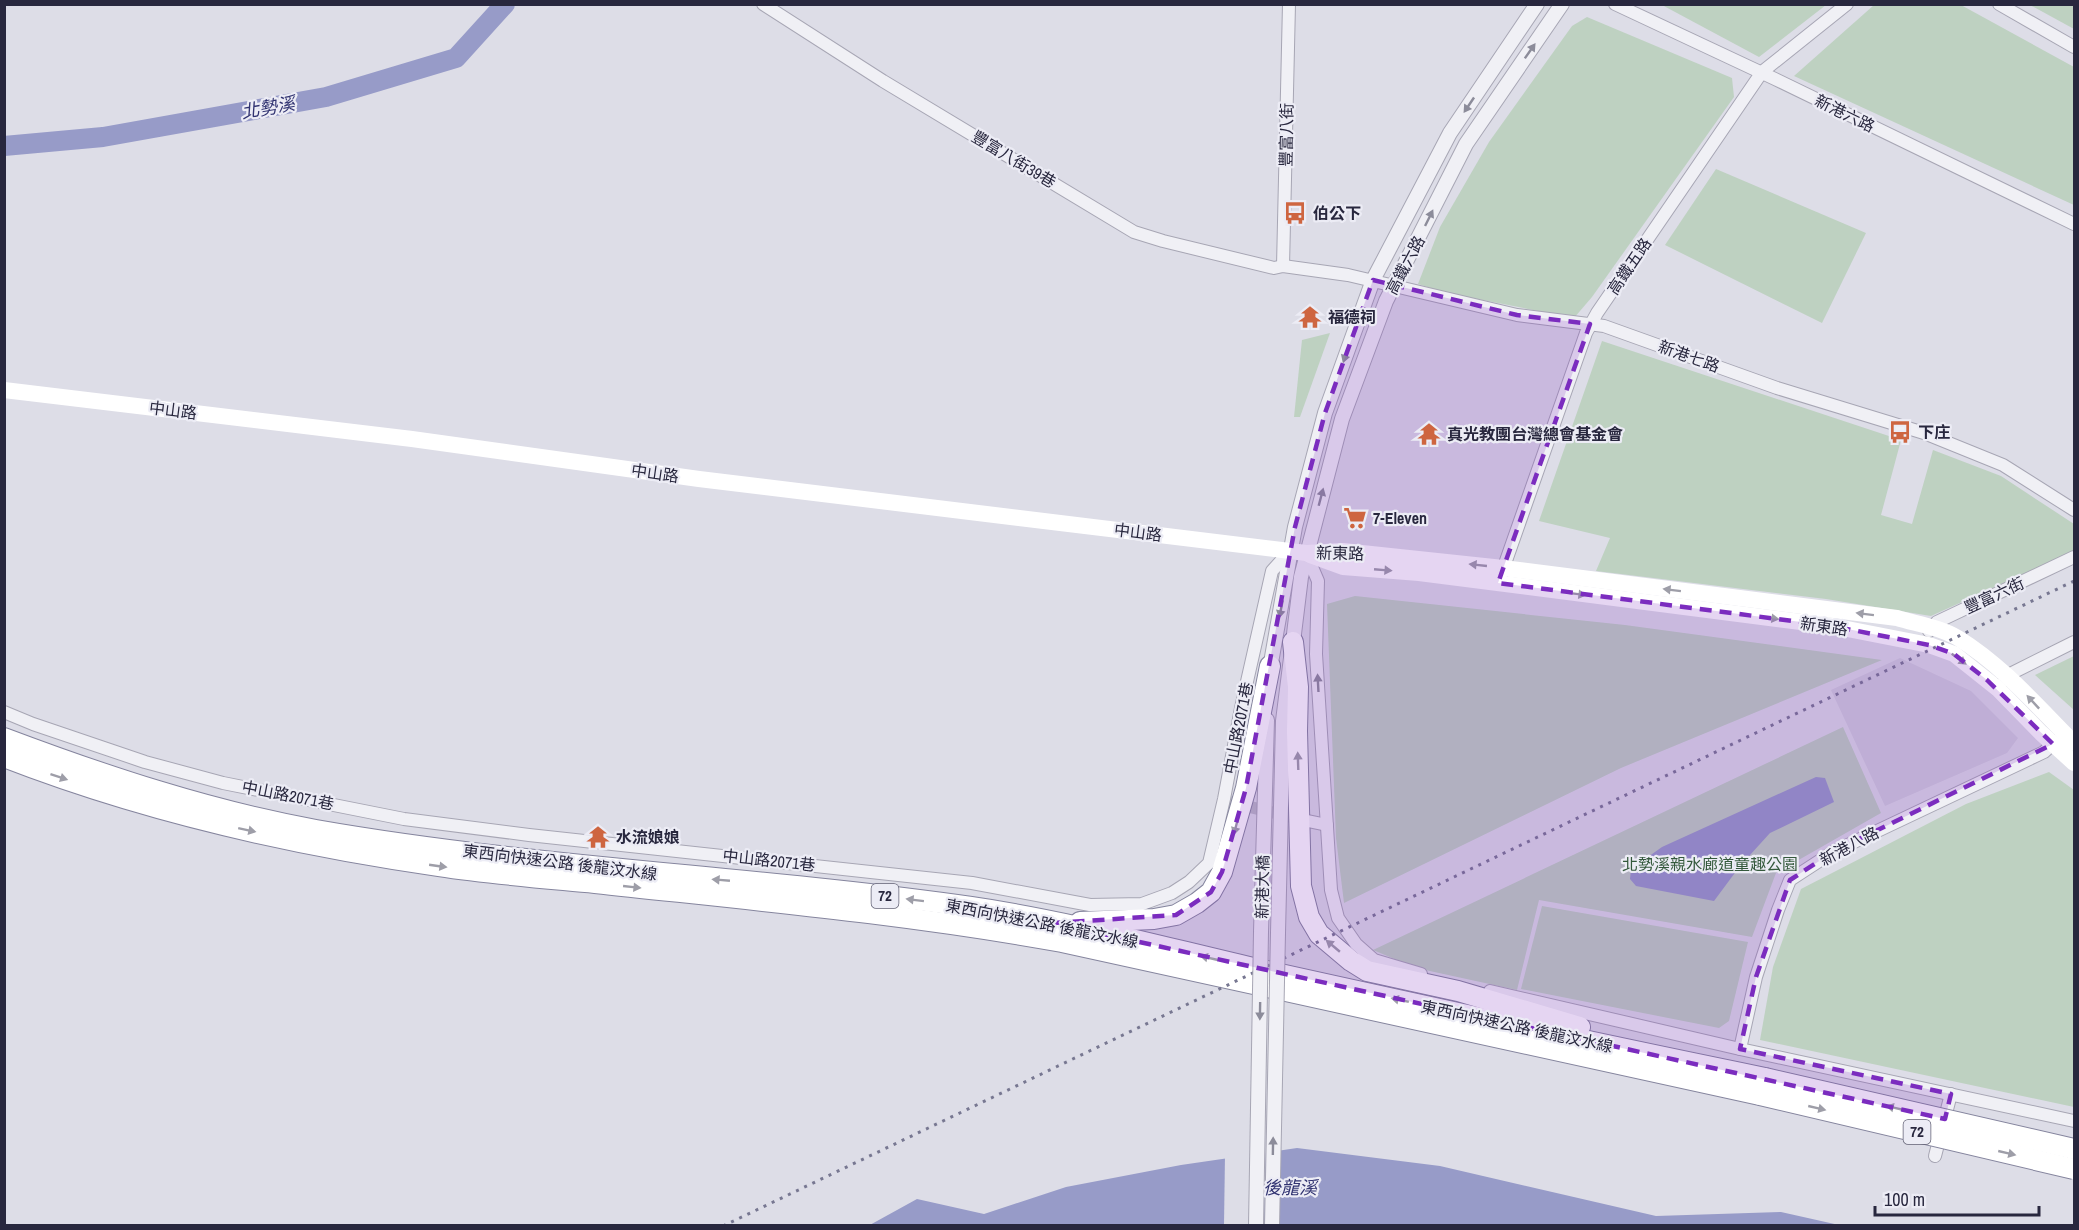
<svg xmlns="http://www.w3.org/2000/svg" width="2079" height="1230" font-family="'Archivo Narrow','Noto Sans TC',sans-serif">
	<rect width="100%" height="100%" fill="#dddde7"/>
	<!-- built -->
	<path fill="#d0cfdc" d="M1900,658L1971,691L2018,738L2007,753L1885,806L1831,690Z"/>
	<!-- green -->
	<g fill="#bed1c1">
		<path d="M1662,5H1826L1759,57Z"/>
		<path d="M1874,5H1961L2074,67V205L1794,76Z"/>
		<path d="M2030,5H2074V29Z"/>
		<path d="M1587,17L1732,78L1734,97L1592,297L1574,318L1447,293L1418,284L1440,227L1489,142L1572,26Z"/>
		<path d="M1716,169L1866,233L1822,323L1665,245Z"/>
		<path d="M1330,333L1300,417H1294L1302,340Z"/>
		<path d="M1602,341L1901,440L1881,515L1912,524L1933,450L2001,476L2074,524V551L1931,616L1826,599L1596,571L1610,538L1539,521Z"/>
		<path d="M1355,596L1625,625L1882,660L1621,768L1344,903L1336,838L1327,604Z"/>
		<path d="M2074,656V710L2035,675Z"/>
		<path d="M1843,727L1881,813L1776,873L1752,937L1539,900L1517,990L1416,968L1373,950Z"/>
		<path d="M2049,772L2074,790V1107L1760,1040L1773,967L1801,889L1966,804Z"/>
		<path d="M1542,906L1748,942L1729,1021L1719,1028L1521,989Z"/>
	</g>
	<!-- water -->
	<g fill="#979bc8">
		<path d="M1816,777L1825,778L1834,802L1770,833L1740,866L1714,901L1636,886L1630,879L1631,869L1662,847Z"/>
		<path d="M1297,1148L1440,1166L1656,1216L1781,1212L1839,1225L868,1226L917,1199L984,1214L1066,1187L1181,1165Z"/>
	</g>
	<!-- pier -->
	<path fill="#dddde7" d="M1266,1149L1264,1226L1224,1225L1225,1155Z"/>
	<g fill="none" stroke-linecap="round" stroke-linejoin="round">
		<!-- river -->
		<path stroke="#979bc8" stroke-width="20" d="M4,146L103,137L326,97L456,58L505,4"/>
		<!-- minor-tunnel -->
		<path stroke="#b9b9c5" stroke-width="12" stroke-dasharray="12 6" stroke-linecap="butt" d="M1230,802L1303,820"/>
		<!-- minor casing -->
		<g stroke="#a7a6b4" stroke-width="14">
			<g id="minor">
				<path d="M763,4L883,81L1134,232L1163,241L1274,268L1283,266L1348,275L1517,315L1604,326L1777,388L1924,433L2003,465L2074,510"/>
				<path d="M1615,4L1775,79L2074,224"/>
				<path d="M1999,4L2074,47"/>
				<path d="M1283,266L1289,4"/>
				<path d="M1306,553L1318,581L1316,654L1331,890L1338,918L1356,944L1374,960L1421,974"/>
				<path d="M1501,575L1586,333L1597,313L1762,72L1847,4"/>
				<path d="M1929,631L1937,622L2074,557"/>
				<path d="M2004,681L2008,675L2074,642"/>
				<path d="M4,712L33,724L145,762L223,783L404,819L529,835L972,883L1090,905L1142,904L1172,893L1189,882L1209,863L1224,799L1241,708L1272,571L1290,551"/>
				<path d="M1303,820L1327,825"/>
				<path d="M1490,991L1740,1049L2074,1121"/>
				<path d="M1740,1049L1756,977L1778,910L1790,880L1833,852L2044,752L2057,740"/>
				<path d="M1935,1156L1951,1094"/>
			</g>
		</g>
		<!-- tertiary casing -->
		<g stroke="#a7a6b4" stroke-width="16">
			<g id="tertiary">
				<path d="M1269,674L1295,527L1325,413L1373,280L1450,133L1537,4"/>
				<path d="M1261,932L1267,720"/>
				<path d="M1278,933L1283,721L1293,642L1301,577L1342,419L1386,301L1466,144L1562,4"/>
			</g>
		</g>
		<!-- trunk casing -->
		<g stroke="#85859e" stroke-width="22">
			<g id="trunk">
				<path d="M1293,642L1298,687L1297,731L1301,886L1309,917L1319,934L1351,961L1367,971L1458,991L1580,1027"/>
				<path d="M4,738C105,776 210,811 316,830C533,868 753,876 971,907C1068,921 1166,948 1262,970C1429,1007 1597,1044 1765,1078"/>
				<path d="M4,757C143,811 292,845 439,866C491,874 543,878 595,883C751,900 908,914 1062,942L1760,1095"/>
				<path d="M1080,922L1154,919L1176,915L1197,903L1211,892L1222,872L1246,788L1270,666"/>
			</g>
		</g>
		<!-- minor -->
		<use href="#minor" stroke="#f0f0f5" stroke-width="12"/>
		<!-- tertiary -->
		<use href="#tertiary" stroke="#f0f0f5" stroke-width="14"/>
		<!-- secondary -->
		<g stroke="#fff" stroke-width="16">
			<path d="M4,390L412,439L699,479L1290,551L1306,553L1343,551L1503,568L1897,618C1917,624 1940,627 1958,638C2003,666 2037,706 2074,743"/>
			<path d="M1310,555L1343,567L1419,573L1832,626L1929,645L1954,654L1998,689L2041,733L2074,763"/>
		</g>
		<!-- trunk -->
		<use href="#trunk" stroke="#fff" stroke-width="20"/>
		<!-- rail -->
		<path stroke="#777791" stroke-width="3" stroke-dasharray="3 6" stroke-linecap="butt" d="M723,1226L2074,581"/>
		<!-- tertiary-bridge casing -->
		<g stroke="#a7a6b4" stroke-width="16" stroke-linecap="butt">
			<g id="tertiary-bridge">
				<path d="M1256,1226L1261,932"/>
				<path d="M1272,1226L1278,933"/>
			</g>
		</g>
		<!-- trunk-bridge casing -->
		<g stroke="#85859e" stroke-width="22" stroke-linecap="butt">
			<g id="trunk-bridge">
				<path d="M1765,1078L2074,1149"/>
				<path d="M1760,1095L2074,1169"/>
			</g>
		</g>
		<!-- tertiary-bridge -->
		<use href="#tertiary-bridge" stroke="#f0f0f5" stroke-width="14"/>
		<!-- trunk-bridge -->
		<use href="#trunk-bridge" stroke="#fff" stroke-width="20"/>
	</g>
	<!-- one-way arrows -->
	<defs><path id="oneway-solid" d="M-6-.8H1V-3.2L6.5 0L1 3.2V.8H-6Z" transform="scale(1.5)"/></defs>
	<g fill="#8c8c9a">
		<use href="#oneway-solid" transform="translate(1530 51) rotate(-55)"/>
		<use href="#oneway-solid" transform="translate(1469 105) rotate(124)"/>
		<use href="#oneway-solid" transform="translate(1429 218) rotate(-64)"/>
		<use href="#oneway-solid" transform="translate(1346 354) rotate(109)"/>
		<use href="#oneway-solid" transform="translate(1321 497) rotate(-75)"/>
		<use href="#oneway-solid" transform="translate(1281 609) rotate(101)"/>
		<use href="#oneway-solid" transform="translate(1318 683) rotate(-93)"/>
		<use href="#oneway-solid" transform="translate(1260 1011) rotate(91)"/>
		<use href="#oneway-solid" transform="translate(1273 1146) rotate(-89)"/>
	</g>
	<g fill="#9e9ea8">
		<use href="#oneway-solid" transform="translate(1478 565) rotate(-174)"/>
		<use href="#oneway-solid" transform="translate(1383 570) rotate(5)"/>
		<use href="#oneway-solid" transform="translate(1672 590) rotate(-173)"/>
		<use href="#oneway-solid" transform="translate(1577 594) rotate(7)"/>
		<use href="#oneway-solid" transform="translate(1865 614) rotate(-173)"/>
		<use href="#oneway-solid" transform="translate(1770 618) rotate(7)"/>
		<use href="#oneway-solid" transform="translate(1959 659) rotate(36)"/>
		<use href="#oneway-solid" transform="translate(2033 702) rotate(-133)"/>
		<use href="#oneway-solid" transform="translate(1298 761) rotate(-92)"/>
		<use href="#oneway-solid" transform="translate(59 777) rotate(18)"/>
		<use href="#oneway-solid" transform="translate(1236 826) rotate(105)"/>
		<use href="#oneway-solid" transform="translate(247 830) rotate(12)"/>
		<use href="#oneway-solid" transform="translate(438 866) rotate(8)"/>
		<use href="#oneway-solid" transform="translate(721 880) rotate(-175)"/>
		<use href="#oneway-solid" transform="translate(632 887) rotate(6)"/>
		<use href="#oneway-solid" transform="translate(915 900) rotate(-173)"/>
		<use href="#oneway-solid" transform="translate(1333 946) rotate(-140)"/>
		<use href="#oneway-solid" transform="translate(1209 958) rotate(-167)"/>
		<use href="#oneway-solid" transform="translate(1400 1000) rotate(-168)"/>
		<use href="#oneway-solid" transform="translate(1817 1108) rotate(13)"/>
		<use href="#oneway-solid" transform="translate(1895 1108) rotate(-167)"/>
		<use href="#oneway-solid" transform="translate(2007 1153) rotate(13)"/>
	</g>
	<!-- marked area -->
	<path fill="#7b2cbf" fill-opacity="0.2" stroke="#7b2cbf" stroke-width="4.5" stroke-dasharray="12 8" stroke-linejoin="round" d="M1373,280L1517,315L1590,324L1498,583L1832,626L1929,645L1954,654L1987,680L2053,744L1833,852L1790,880L1756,977L1740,1049L1951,1094L1945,1119L1053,923L1176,915L1211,892L1222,872L1246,788L1295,527L1325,413Z"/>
	<!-- icons -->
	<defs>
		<g id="bus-bare" transform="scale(1.8)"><path d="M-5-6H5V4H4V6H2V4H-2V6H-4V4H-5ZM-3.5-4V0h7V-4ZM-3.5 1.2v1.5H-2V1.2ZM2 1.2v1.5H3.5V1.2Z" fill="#ce6540" stroke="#ececf5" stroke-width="2.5" paint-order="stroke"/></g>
		<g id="temple-bare" transform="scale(1.8)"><path d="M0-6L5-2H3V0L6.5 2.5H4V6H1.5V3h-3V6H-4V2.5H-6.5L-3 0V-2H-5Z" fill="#ce6540" stroke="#ececf5" stroke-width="2.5" paint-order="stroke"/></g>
		<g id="supermarket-bare" transform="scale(1.8)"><path d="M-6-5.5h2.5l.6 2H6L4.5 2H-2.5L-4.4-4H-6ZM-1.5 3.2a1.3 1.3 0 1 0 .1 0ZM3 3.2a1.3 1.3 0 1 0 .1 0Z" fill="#ce6540" stroke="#ececf5" stroke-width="2.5" paint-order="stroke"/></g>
	</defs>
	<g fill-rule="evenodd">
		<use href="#bus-bare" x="1295" y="213"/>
		<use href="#temple-bare" x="1310" y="317"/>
		<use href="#bus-bare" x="1900" y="432"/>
		<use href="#temple-bare" x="1429" y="434"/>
		<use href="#supermarket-bare" x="1355" y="518"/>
		<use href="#temple-bare" x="598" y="837"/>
	</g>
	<g text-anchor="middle" stroke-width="4.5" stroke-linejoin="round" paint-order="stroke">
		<!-- shield labels -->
		<g fill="#ececf5" stroke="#636275" stroke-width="1.5">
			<rect x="871.5" y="884" width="27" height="24" rx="4.5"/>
			<rect x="1903.5" y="1120" width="27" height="24" rx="4.5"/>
		</g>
		<g font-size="15" font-weight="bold" fill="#28273e">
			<text x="885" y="901">72</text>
			<text x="1917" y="1137">72</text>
		</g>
		<!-- street labels -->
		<g font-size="16" fill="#28273e" stroke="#ececf5">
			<text transform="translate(1845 113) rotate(26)" y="6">新港六路</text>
			<text transform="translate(1286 135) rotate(-89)" y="6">豐富八街</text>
			<text transform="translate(1014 159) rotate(31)" y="6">豐富八街39巷</text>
			<text transform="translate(1405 265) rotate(-62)" y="6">高鐵六路</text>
			<text transform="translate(1629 266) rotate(-56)" y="6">高鐵五路</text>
			<text transform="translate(1689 356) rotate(20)" y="6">新港七路</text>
			<text transform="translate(173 410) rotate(7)" y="6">中山路</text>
			<text transform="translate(655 473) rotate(8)" y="6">中山路</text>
			<text transform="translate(1138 532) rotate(7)" y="6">中山路</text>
			<text transform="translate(1340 553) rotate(1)" y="6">新東路</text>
			<text transform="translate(1994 595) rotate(-25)" y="6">豐富六街</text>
			<text transform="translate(1824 626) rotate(8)" y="6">新東路</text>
			<text transform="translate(1238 728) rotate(-79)" y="6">中山路2071巷</text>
			<text transform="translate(288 795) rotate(11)" y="6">中山路2071巷</text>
			<text transform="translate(1849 846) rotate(-28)" y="6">新港八路</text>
			<text transform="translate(769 860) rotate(6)" y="6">中山路2071巷</text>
			<text transform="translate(560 862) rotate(7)" y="6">東西向快速公路 後龍汶水線</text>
			<text transform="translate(1262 887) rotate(-89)" y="6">新港大橋</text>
			<text transform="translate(1042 923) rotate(11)" y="6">東西向快速公路 後龍汶水線</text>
			<text transform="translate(1517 1026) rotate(12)" y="6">東西向快速公路 後龍汶水線</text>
		</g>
		<!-- poi labels -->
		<g font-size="16" font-weight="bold" fill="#28273e" stroke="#ececf5" text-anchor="start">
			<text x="1313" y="219">伯公下</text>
			<text x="1328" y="323">福德祠</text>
			<text x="1918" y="438">下庄</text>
			<text x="1447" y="440">真光教團台灣總會基金會</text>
			<text x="1373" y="524">7-Eleven</text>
			<text x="616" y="843">水流娘娘</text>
		</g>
		<!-- park labels -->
		<g font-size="16" fill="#34593c" stroke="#ececf5">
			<text x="1710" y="870">北勢溪親水廊道童趣公園</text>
		</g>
		<!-- water labels -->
		<g font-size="18" font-style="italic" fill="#313371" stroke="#ececf5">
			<text transform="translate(268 108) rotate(-10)" y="6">北勢溪</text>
			<text x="1290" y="1194">後龍溪</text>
		</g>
	</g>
	<!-- border -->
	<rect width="2079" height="1230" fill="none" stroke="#28273e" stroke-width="12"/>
	<!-- scale -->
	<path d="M1875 1206v9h164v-9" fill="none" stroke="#28273e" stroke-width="3"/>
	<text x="1884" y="1206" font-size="18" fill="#28273e" stroke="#ececf5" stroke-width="4.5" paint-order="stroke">100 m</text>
</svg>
